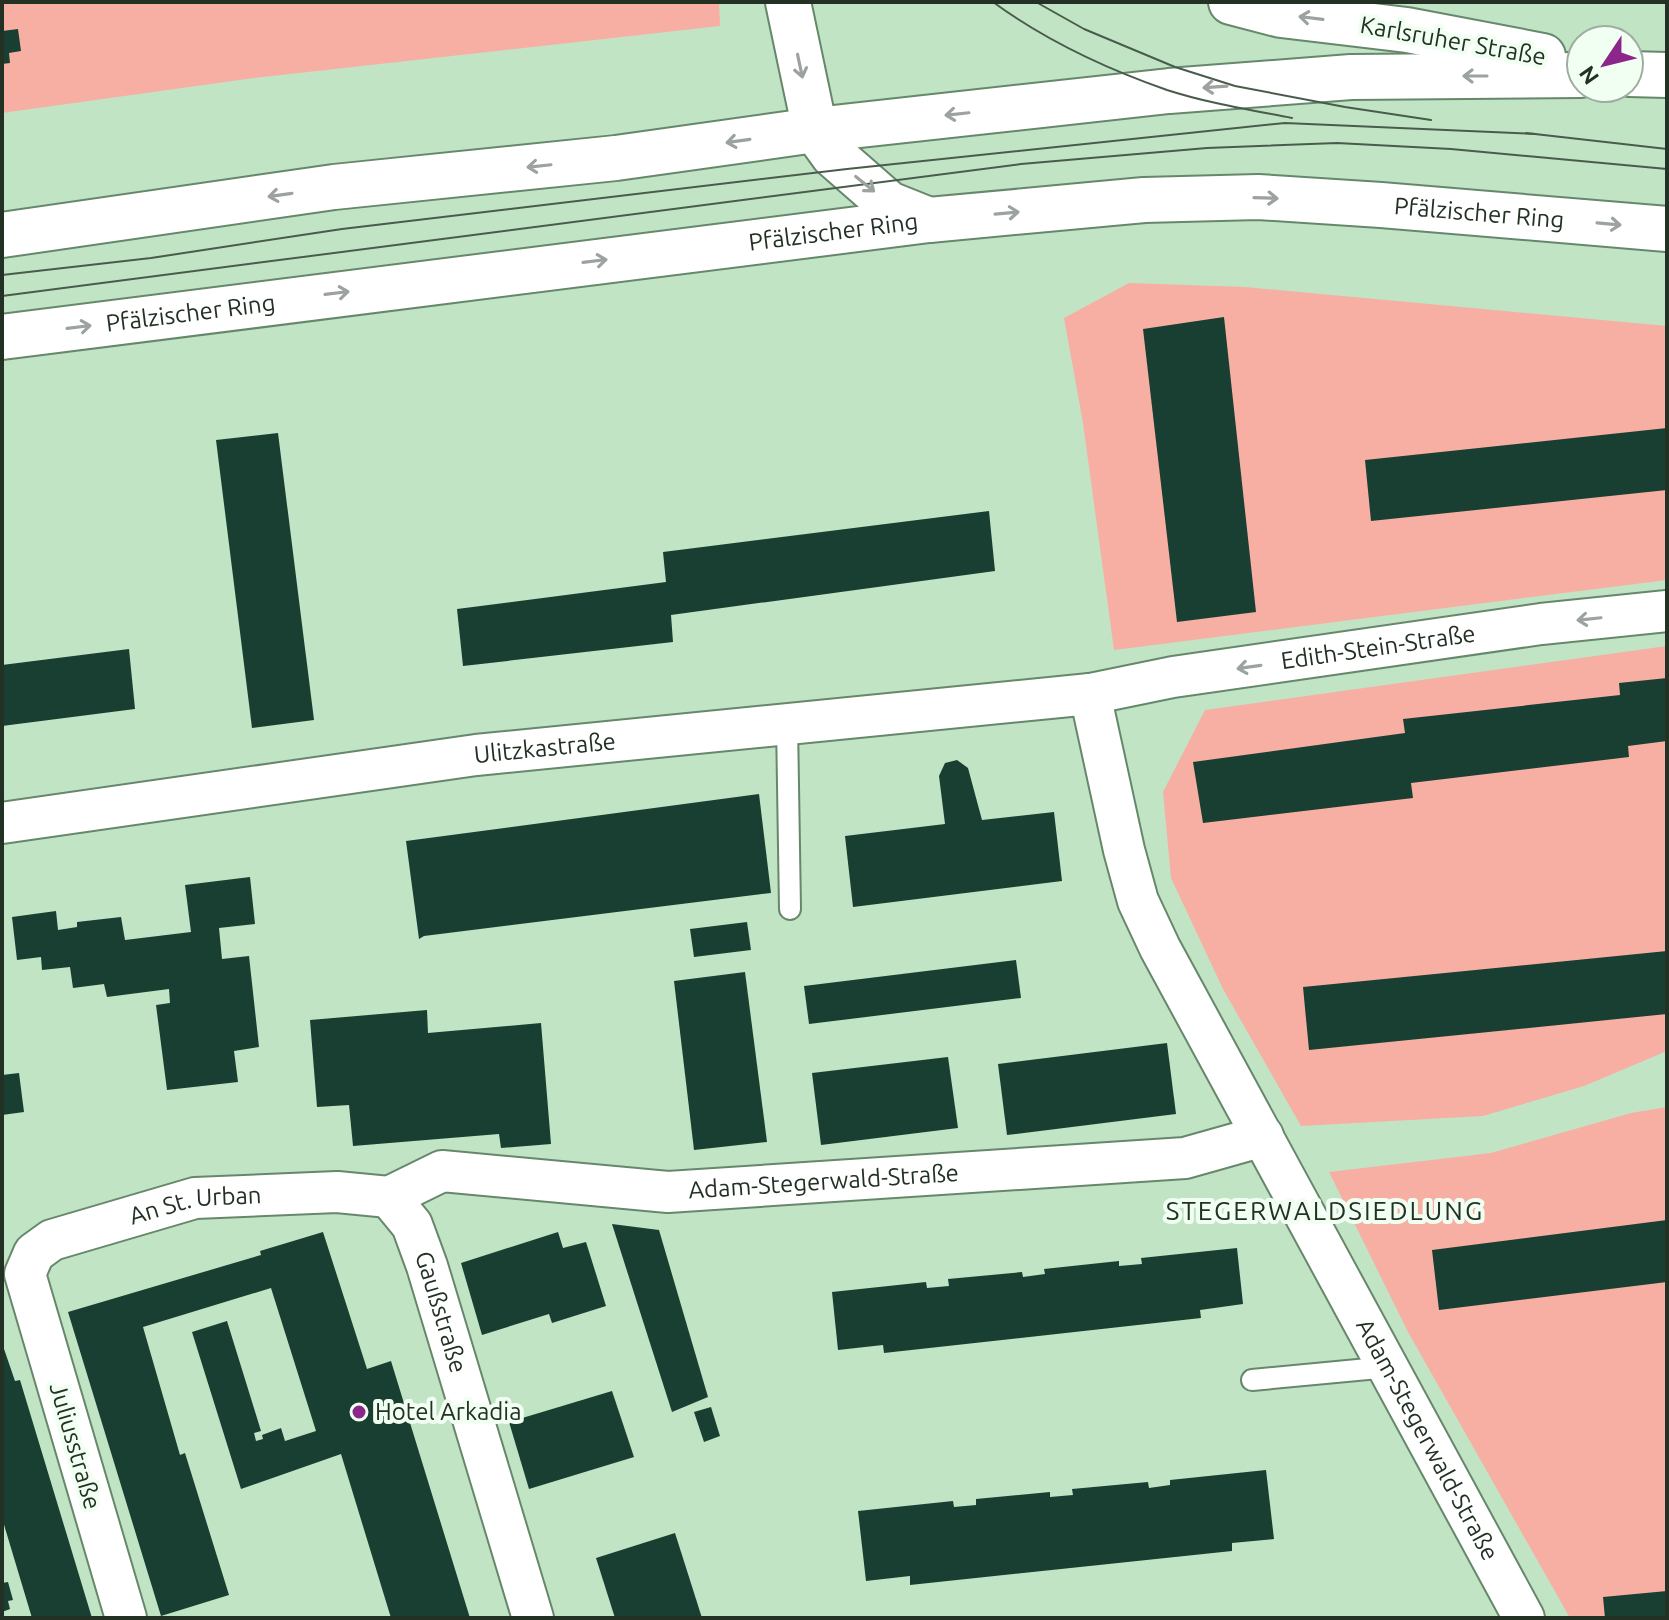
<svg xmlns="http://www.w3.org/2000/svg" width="1669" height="1620" font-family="Ubuntu,sans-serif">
	<rect width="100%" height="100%" fill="#c1e4c5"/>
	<!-- green -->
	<g fill="#f7afa4">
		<path d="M2,2H719L720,26L254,78L2,113Z"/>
		<path d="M1129,283L1245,287L1667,326V580L1114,650L1083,423L1064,318Z"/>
		<path d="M1667,646V1051L1584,1086L1483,1116L1301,1126L1223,989L1171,878L1163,792L1205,710Z"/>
		<path d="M1667,1107V1618H1570L1408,1332L1329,1172L1491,1153L1631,1113Z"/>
	</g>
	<!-- building -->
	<g fill="#193f32">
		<path d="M18,29L21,51L9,53L10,63L2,64V31Z"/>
		<path d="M1224,317L1256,612L1177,622L1143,329Z"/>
		<path d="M1667,428V490L1371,521L1365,460Z"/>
		<path d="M278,433L314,720L252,728L216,440Z"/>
		<path d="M989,511L995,571L671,615L673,642L463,666L457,609L666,582L663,552Z"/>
		<path d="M129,649L135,709L2,726V665Z"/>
		<path d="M1667,678V741L1628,746L1629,757L1411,783L1413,798L1203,823L1193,762L1405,733L1403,719L1620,695L1619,683Z"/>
		<path d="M957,760L968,768L982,820L1054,812L1062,881L853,907L845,836L945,824L939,776L945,763Z"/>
		<path d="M759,794L771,893L424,936L419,939L406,841Z"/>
		<path d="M250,877L255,924L219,928L222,959L249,956L259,1047L234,1051L238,1082L167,1090L156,1005L170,1003L169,989L107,997L104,984L73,988L70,967L42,970L41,957L17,960L12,917L56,911L58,930L77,927V922L121,917L125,940L191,932L185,885Z"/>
		<path d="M747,922L751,950L694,957L690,929Z"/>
		<path d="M1667,951V1014L1309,1050L1303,987Z"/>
		<path d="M1016,960L1021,998L809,1024L804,986Z"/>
		<path d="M745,972L767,1142L694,1150L674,981Z"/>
		<path d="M427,1010L428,1033L541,1023L551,1144L501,1148L499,1134L353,1146L349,1105L317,1107L310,1020Z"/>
		<path d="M1167,1043L1176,1114L1007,1135L998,1064Z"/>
		<path d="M948,1057L958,1128L821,1145L812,1073Z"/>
		<path d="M19,1073L24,1112L2,1115V1075Z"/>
		<path d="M1667,1220V1282L1439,1310L1432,1250Z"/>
		<path d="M612,1224L659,1230L708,1397L672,1412Z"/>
		<path d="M323,1232L367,1369L391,1361L470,1618H391L341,1454L241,1489L192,1332L227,1321L261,1431L254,1433L256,1441L263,1439L262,1435L281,1428L285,1441L316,1431L271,1288L143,1327L180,1455L185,1453L229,1595L161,1616L68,1312L261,1255L260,1251Z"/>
		<path d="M558,1232L563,1248L586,1242L606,1306L552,1323L549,1314L482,1335L461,1263Z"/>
		<path d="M1237,1248L1243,1304L1200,1310L1201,1318L884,1353L883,1345L838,1350L832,1292L926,1282L927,1288L949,1286L948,1279L1022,1272L1023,1277L1045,1274L1044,1269L1119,1261V1266L1142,1264L1141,1258Z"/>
		<path d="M2,1343L15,1381L20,1380L92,1618H32L2,1518Z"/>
		<path d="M612,1391L634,1457L529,1489L509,1422Z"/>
		<path d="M711,1407L720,1436L704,1442L694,1412Z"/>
		<path d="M1266,1470L1274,1539L1232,1543V1551L910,1585V1576L866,1581L858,1511L953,1501L954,1507L976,1505V1499L1050,1492V1497L1073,1495L1072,1489L1148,1482L1149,1488L1170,1485V1480Z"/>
		<path d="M675,1533L702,1618H615L596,1558Z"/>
		<path d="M8,1582L13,1600L8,1601L10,1609L2,1612V1583Z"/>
		<path d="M1667,1591V1618H1605L1603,1597Z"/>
	</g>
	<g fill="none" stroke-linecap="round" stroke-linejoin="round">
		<!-- lane casing -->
		<g stroke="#67876b" stroke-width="24">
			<g id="lane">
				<path d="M787,723L790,909"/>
				<path d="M1252,1380L1389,1367"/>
			</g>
		</g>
		<!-- street casing -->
		<g stroke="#67876b" stroke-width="44">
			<g id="street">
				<path id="s1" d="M1090,694L1124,850L1138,901L1160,948L1524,1618"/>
				<path id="s2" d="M2,823L476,755L1090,694L1173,677L1541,624L1667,611"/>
				<path id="s3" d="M389,1197L442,1171L668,1192L1185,1158L1263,1136"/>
				<path id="s4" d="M389,1197L412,1225L427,1266L533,1618"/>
				<path id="s5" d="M126,1618L25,1274L34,1253L52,1240L195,1198L337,1192L389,1197"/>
			</g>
		</g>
		<!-- secondary casing -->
		<g stroke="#67876b" stroke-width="48">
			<g id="secondary">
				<path d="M788,2L815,130L833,155L889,204L929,220"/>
				<path d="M1231,2L1281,15L1407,30L1543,56"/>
				<path d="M1629,74L1667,75"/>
				<path d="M2,235L334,187L616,158L815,130L1169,91L1351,77L1581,75"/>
				<path id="s6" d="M2,337L929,220L1144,200L1258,197L1381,205L1667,229"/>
			</g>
		</g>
		<!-- lane -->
		<use href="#lane" stroke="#fff" stroke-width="20"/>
		<!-- street -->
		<use href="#street" stroke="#fff" stroke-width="40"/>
		<!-- secondary -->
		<use href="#secondary" stroke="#fff" stroke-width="44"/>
		<!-- tram -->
		<g stroke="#495c4c" stroke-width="2">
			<path d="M993,2C1045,40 1107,69 1167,90C1207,103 1251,110 1292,118"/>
			<path d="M1036,2L1084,29L1175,67L1235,86L1345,107L1431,120"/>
			<path d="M1526,133L1667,149"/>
			<path d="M2,275L151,258L342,229L847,169L1285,123L1536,134"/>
			<path d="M2,296L1021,164L1207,148L1337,143L1451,149L1667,169"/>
		</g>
	</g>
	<!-- one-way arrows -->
	<defs><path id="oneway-shaft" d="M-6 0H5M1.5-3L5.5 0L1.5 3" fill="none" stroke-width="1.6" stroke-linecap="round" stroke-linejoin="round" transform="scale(2)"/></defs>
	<g stroke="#9ca29d">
		<use href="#oneway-shaft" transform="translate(1311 18) rotate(-173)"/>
		<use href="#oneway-shaft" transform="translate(800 66) rotate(78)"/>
		<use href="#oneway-shaft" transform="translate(1475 76) rotate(180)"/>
		<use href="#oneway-shaft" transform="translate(1215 87) rotate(176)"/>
		<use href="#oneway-shaft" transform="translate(957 114) rotate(174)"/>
		<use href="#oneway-shaft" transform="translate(738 141) rotate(172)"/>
		<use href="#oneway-shaft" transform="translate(539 166) rotate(174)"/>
		<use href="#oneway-shaft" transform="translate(865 184) rotate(39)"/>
		<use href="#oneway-shaft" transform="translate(280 195) rotate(172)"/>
		<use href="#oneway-shaft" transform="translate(1266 198) rotate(2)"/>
		<use href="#oneway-shaft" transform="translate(1007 213) rotate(-5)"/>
		<use href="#oneway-shaft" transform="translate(1609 224) rotate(5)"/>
		<use href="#oneway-shaft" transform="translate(595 261) rotate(-7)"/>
		<use href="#oneway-shaft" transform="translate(337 293) rotate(-7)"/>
		<use href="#oneway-shaft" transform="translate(79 327) rotate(-7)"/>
		<use href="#oneway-shaft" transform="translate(1589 619) rotate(174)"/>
		<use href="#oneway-shaft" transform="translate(1249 667) rotate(172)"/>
	</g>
	<!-- markers -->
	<circle fill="#8d268b" stroke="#f1fff2" stroke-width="3" cx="359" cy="1412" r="8"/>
	<g text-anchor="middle" stroke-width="8" stroke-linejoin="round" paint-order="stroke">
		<!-- street labels -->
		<g font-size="24" fill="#233125" stroke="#f1fff2">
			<text transform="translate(1453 41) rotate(10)" y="8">Karlsruher Straße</text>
			<text dy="8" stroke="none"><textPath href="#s6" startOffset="1486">Pfälzischer Ring</textPath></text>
			<text dy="8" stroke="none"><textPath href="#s6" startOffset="838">Pfälzischer Ring</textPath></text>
			<text dy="8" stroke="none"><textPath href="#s6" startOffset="190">Pfälzischer Ring</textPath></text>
			<text dy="8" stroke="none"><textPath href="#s2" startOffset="1388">Edith-Stein-Straße</textPath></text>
			<text dy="8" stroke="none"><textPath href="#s2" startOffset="548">Ulitzkastraße</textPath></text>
			<text dy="8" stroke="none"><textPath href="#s3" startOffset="442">Adam-Stegerwald-Straße</textPath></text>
			<text dy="8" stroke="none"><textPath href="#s5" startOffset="552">An St. Urban</textPath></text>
			<text dy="8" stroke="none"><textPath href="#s4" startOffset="128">Gaußstraße</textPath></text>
			<text dy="8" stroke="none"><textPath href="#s1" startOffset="824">Adam-Stegerwald-Straße</textPath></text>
			<text transform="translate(75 1446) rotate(74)" y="8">Juliusstraße</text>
		</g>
		<!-- poi labels -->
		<g font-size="24" fill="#233125" stroke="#f1fff2" text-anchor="start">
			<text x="375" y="1420">Hotel Arkadia</text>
		</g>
		<!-- neighbourhood labels -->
		<g font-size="26" letter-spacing="2" fill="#233125" stroke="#f1fff2">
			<text x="1325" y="1220">STEGERWALDSIEDLUNG</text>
		</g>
	</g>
	<!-- border -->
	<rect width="1669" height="1620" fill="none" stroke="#233125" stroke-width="8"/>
	<!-- north arrow -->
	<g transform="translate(1605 64) rotate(235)"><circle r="38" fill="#f1fff2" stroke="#9fada0" stroke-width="2"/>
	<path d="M0-6L14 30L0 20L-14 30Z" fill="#8d268b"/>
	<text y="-12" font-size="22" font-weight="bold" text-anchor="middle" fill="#233125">N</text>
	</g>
</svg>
